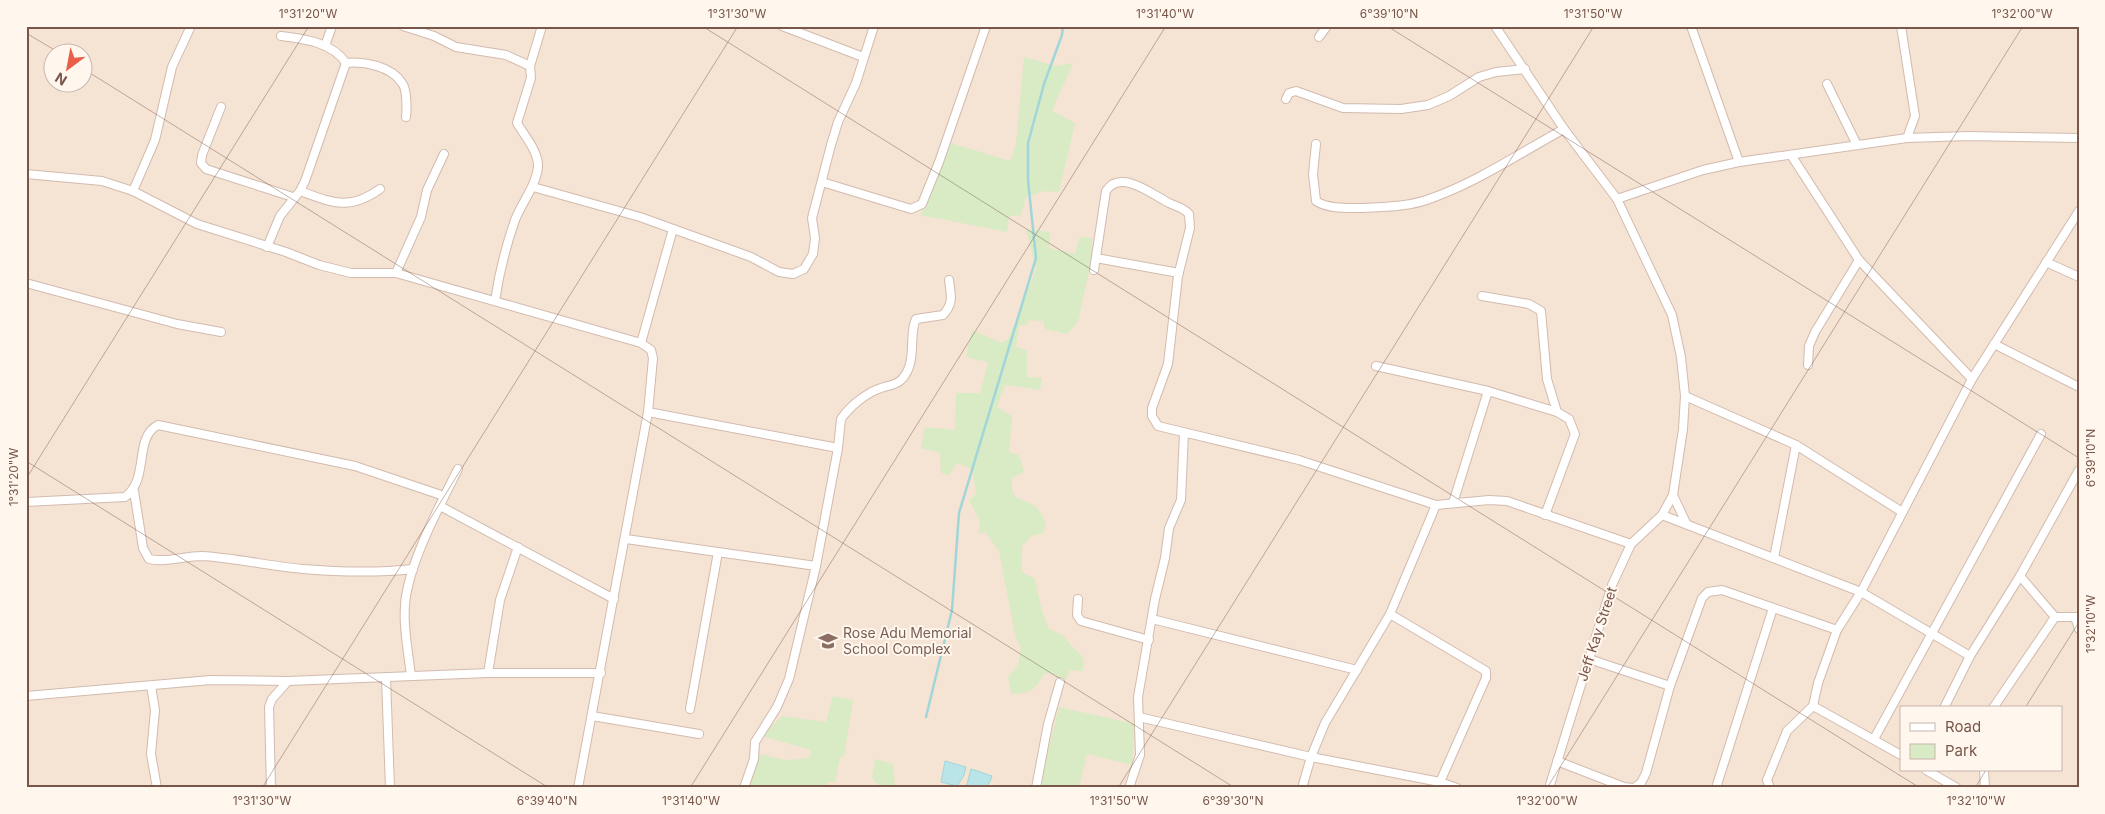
<svg xmlns="http://www.w3.org/2000/svg" width="2105" height="814" font-family="Inter,sans-serif">
	<rect width="100%" height="100%" fill="#fdf2e6"/>
	<!-- residential -->
	<path fill="#f5e3d4" fill-rule="evenodd" d="M26,26H2079V788H26ZM52,52H82V82H52ZM1901,708H2061V770H1901Z"/>
	<!-- green -->
	<g fill="#d8ebc4">
		<path d="M1024,57L1055,66L1073,63L1052,111L1075,123L1059,192L1045,191L1026,197L1021,215L1009,216L1007,232L920,215L951,143L1010,161L1016,144Z"/>
		<path d="M1026,229L1050,232L1049,248L1075,254L1080,237L1092,238V257L1078,322L1067,334L1045,329L1043,321L1029,320L1027,325H1019L1016,347L1027,350V377L1042,378L1040,390L1005,385L997,407L1012,416L1009,452L1019,455L1024,472L1012,478V489L1015,497L1036,506L1046,522L1043,533L1031,536L1022,546V572L1035,579L1042,611L1049,629L1062,635L1084,659L1083,671L1070,670L1065,682L1050,673L1044,674C1034,691 1030,693 1011,694L1008,677L1018,665L1021,647L1016,639L999,551L985,532L979,534L980,521L969,500L976,494L972,469L957,463L949,475L941,473L940,453L921,448L925,427L955,430L956,393H980L988,362L966,357L972,330L1001,343L1009,338L1036,269Z"/>
		<path d="M833,696L853,700L844,756L840,758L835,782H828L826,788H747L758,754L787,760L809,758L811,750L762,736L782,716L826,722Z"/>
		<path d="M1059,707L1135,724L1132,765L1087,754L1079,788H1039Z"/>
		<path d="M875,759L893,764L895,788H880L872,777Z"/>
	</g>
	<!-- water -->
	<g fill="#bae5e8" stroke="#a0d6da">
		<path d="M945,761L966,767L964,775L957,786L941,782Z"/>
		<path d="M971,769L992,776C988,791 980,788 966,788Z"/>
	</g>
	<g fill="none" stroke-linecap="round" stroke-linejoin="round">
		<!-- stream -->
		<path stroke="#a0d6da" stroke-width="2.5" d="M926,717L952,610L959,513L1036,258L1028,180V143L1044,84L1062,35L1063,26"/>
		<!-- street casing -->
		<g stroke="#d2bbae" stroke-width="10">
			<g id="street">
				<path d="M403,26L434,36L456,47L506,55L530,66"/>
				<path d="M782,26L863,57"/>
				<path d="M1495,26L1564,129L1617,199L1672,315L1681,357L1685,396L1683,429L1673,495L1686,523"/>
				<path d="M1691,26L1739,162"/>
				<path d="M1901,26L1915,116L1907,138"/>
				<path d="M1319,37L1327,26"/>
				<path d="M325,46L332,26"/>
				<path d="M346,63C364,61 391,66 402,83C407,89 407,109 406,117"/>
				<path d="M1827,84L1857,145"/>
				<path d="M1286,99L1289,93L1296,91L1343,108L1401,109L1428,105L1449,96L1479,77L1496,72L1525,69"/>
				<path d="M221,107L202,155L201,163L206,169L293,197"/>
				<path d="M1316,144L1313,174L1316,201C1328,209 1346,208 1360,208C1384,207 1410,207 1432,198C1479,181 1520,153 1564,129"/>
				<path d="M1791,155L1859,260L1972,379"/>
				<path d="M26,174L102,181L133,191L197,224L286,252L319,265L351,273H396L641,343L651,350L653,358L648,412L578,788"/>
				<path d="M822,182L911,209L922,204L939,162L986,26"/>
				<path d="M533,187L640,217L751,257L779,272L793,274L804,269L813,254L815,238L812,218L831,145L838,122L856,83L874,26"/>
				<path d="M133,191L155,140L172,67L191,26"/>
				<path d="M300,191C333,203 349,211 380,189"/>
				<path d="M1617,199L1703,170L1739,162L1907,138L1968,136L2079,138"/>
				<path d="M267,247L280,216L300,191L305,181L346,63C332,42 304,39 281,36"/>
				<path d="M1096,258L1179,273"/>
				<path d="M2046,262L2079,277"/>
				<path d="M1094,270L1106,191C1120,168 1153,195 1169,203C1177,207 1183,207 1189,214L1190,228L1178,276L1168,364L1152,408V416L1158,426L1299,460L1436,505"/>
				<path d="M396,273L421,217L427,190L444,154"/>
				<path d="M26,283L177,324L221,332"/>
				<path d="M1482,296L1529,304L1541,311L1547,379L1557,412"/>
				<path d="M495,301C499,273 506,246 515,220C522,202 536,186 538,167C539,152 524,135 517,123L531,78L530,66L542,26"/>
				<path d="M641,343L673,229"/>
				<path d="M1994,344L2079,387"/>
				<path d="M1808,365L1809,346L1815,332L1859,260"/>
				<path d="M1376,366L1488,391L1557,412L1569,419L1575,434L1545,515"/>
				<path d="M1685,396L1796,445"/>
				<path d="M648,412L838,448"/>
				<path d="M134,491L143,548L149,559C166,563 184,556 202,556C236,558 269,566 303,569C340,572 377,573 413,569"/>
				<path d="M26,502L125,497C150,479 133,438 158,425L355,466L444,496"/>
				<path d="M1453,503L1488,391"/>
				<path d="M440,506L614,599"/>
				<path d="M1662,515L1861,592L1970,656"/>
				<path d="M626,539L816,566"/>
				<path d="M1774,558L1796,445L1902,512"/>
				<path d="M2020,576L2055,617"/>
				<path d="M1078,599L1077,615L1081,621L1149,640"/>
				<path d="M1390,614L1486,671V678L1440,782"/>
				<path d="M2075,617L2079,629"/>
				<path d="M1152,619L1357,670"/>
				<path d="M1589,659L1670,686L1646,773L1641,783L1634,788"/>
				<path d="M488,673L500,600L518,547"/>
				<path d="M411,676C408,649 401,618 407,591C414,554 441,503 458,469"/>
				<path d="M386,678L390,788"/>
				<path d="M151,686L155,710L151,754L157,788"/>
				<path d="M1670,686L1702,598L1708,592L1722,590L1837,630"/>
				<path d="M26,696L211,680L288,681L488,673H601"/>
				<path d="M1813,706L1901,755"/>
				<path d="M1944,708L1970,656L2020,576L2079,470"/>
				<path d="M1993,708L2055,617H2079"/>
				<path d="M690,709L718,552"/>
				<path d="M592,716L699,734"/>
				<path d="M1139,717L1311,757L1440,782L1457,788"/>
				<path d="M1874,739L2041,434"/>
				<path d="M1557,761L1624,787L1633,788"/>
				<path d="M1926,770L1957,788"/>
				<path d="M1984,770L1985,788"/>
				<path d="M271,788L269,707L272,699L288,681"/>
				<path d="M744,788L754,759L755,742L777,707L789,679L816,566L838,448L841,419C850,406 866,393 881,388C888,385 896,386 902,379C918,362 908,334 916,319L943,315C954,303 951,295 949,280"/>
				<path d="M1036,788L1048,724L1060,682"/>
				<path d="M1129,788L1140,755L1138,697L1155,599L1165,558L1169,528L1181,500L1184,433"/>
				<path d="M1302,788L1311,757L1325,723L1390,614L1436,505L1489,500L1507,501L1631,544"/>
				<path d="M1549,788L1612,585L1631,544L1662,515L1673,495"/>
				<path d="M1716,788L1773,608"/>
				<path d="M1770,788L1767,780L1787,731L1813,706L1818,683L1837,630L1861,592L1972,379L2079,211"/>
			</g>
		</g>
		<!-- street -->
		<use href="#street" stroke="#fff" stroke-width="8"/>
	</g>
	<!-- ticks -->
	<path fill="none" stroke="#78564a" stroke-width="1" stroke-opacity="0.45" d="M702,26L1920,788M1387,26L2079,458M2073,26L2079,30M26,33L58,52M82,68L1235,788M26,461L549,788M26,479L309,26M2025,708L2079,622M262,788L738,26M690,788L1166,26M1118,788L1594,26M1547,788L2023,26M1975,788L1986,770"/>
	<!-- icons -->
	<defs>
		<g id="school-bare" transform="scale(1.5)"><path d="M0-5L7-2L0 1L-7-2ZM-4 1L0 2.5L4 1V4Q0 6-4 4Z" fill="#8d6e63" stroke="#fff6ed" stroke-width="2.5" paint-order="stroke"/></g>
	</defs>
	<g fill-rule="evenodd">
		<use href="#school-bare" x="828" y="641"/>
	</g>
	<g text-anchor="middle" stroke-width="4" stroke-linejoin="round" paint-order="stroke">
		<!-- education labels -->
		<g font-size="14" fill="#785e54" stroke="#fff6ed" text-anchor="start">
			<text x="843" y="638">Rose Adu Memorial<tspan x="843" dy="16">School Complex</tspan></text>
		</g>
		<!-- street labels -->
		<g font-size="14" fill="#78564a" stroke="#fff6ed">
			<text transform="translate(1597 634) rotate(-72)" y="5">Jeff Kay Street</text>
		</g>
	</g>
	<!-- border -->
	<rect width="2105" height="814" fill="none" stroke="#fff6ed" stroke-width="55"/>
	<!-- legend -->
	<rect x="1900" y="706" width="162" height="65" fill="#fff6ed" stroke="#c9b6ac"/>
	<rect x="1910" y="723" width="25" height="8" fill="#ffffff" stroke="#c9b6ac"/>
	<text x="1945" y="732" font-size="15" fill="#78564a">Road</text>
	<rect x="1910" y="744" width="25" height="15" fill="#d8ebc4" stroke="#c9b6ac"/>
	<text x="1945" y="756" font-size="15" fill="#78564a">Park</text>
	<!-- north arrow -->
	<g transform="translate(68 68) rotate(212)"><circle r="24" fill="#fff6ed" stroke="#c9b6ac"/>
	<path d="M0-4L9 19L0 12L-9 19Z" fill="#ea5d48"/>
	<text y="-8" font-size="14" font-weight="bold" text-anchor="middle" fill="#78564a">N</text>
	</g>
	<rect x="28" y="28" width="2050" height="758" fill="none" stroke="#78564a" stroke-width="2"/>
	<g font-size="12" text-anchor="middle" fill="#78564a">
		<text x="308" y="18">1°31'20"W</text>
		<text x="737" y="18">1°31'30"W</text>
		<text x="1165" y="18">1°31'40"W</text>
		<text x="1389" y="18">6°39'10"N</text>
		<text x="1593" y="18">1°31'50"W</text>
		<text x="2022" y="18">1°32'00"W</text>
		<text transform="translate(2091 458) rotate(-90)" y="4">6°39'10"N</text>
		<text transform="translate(14 477) rotate(-90)" y="4">1°31'20"W</text>
		<text transform="translate(2091 624) rotate(-90)" y="4">1°32'10"W</text>
		<text x="262" y="805">1°31'30"W</text>
		<text x="547" y="805">6°39'40"N</text>
		<text x="691" y="805">1°31'40"W</text>
		<text x="1119" y="805">1°31'50"W</text>
		<text x="1233" y="805">6°39'30"N</text>
		<text x="1547" y="805">1°32'00"W</text>
		<text x="1976" y="805">1°32'10"W</text>
	</g>
</svg>
